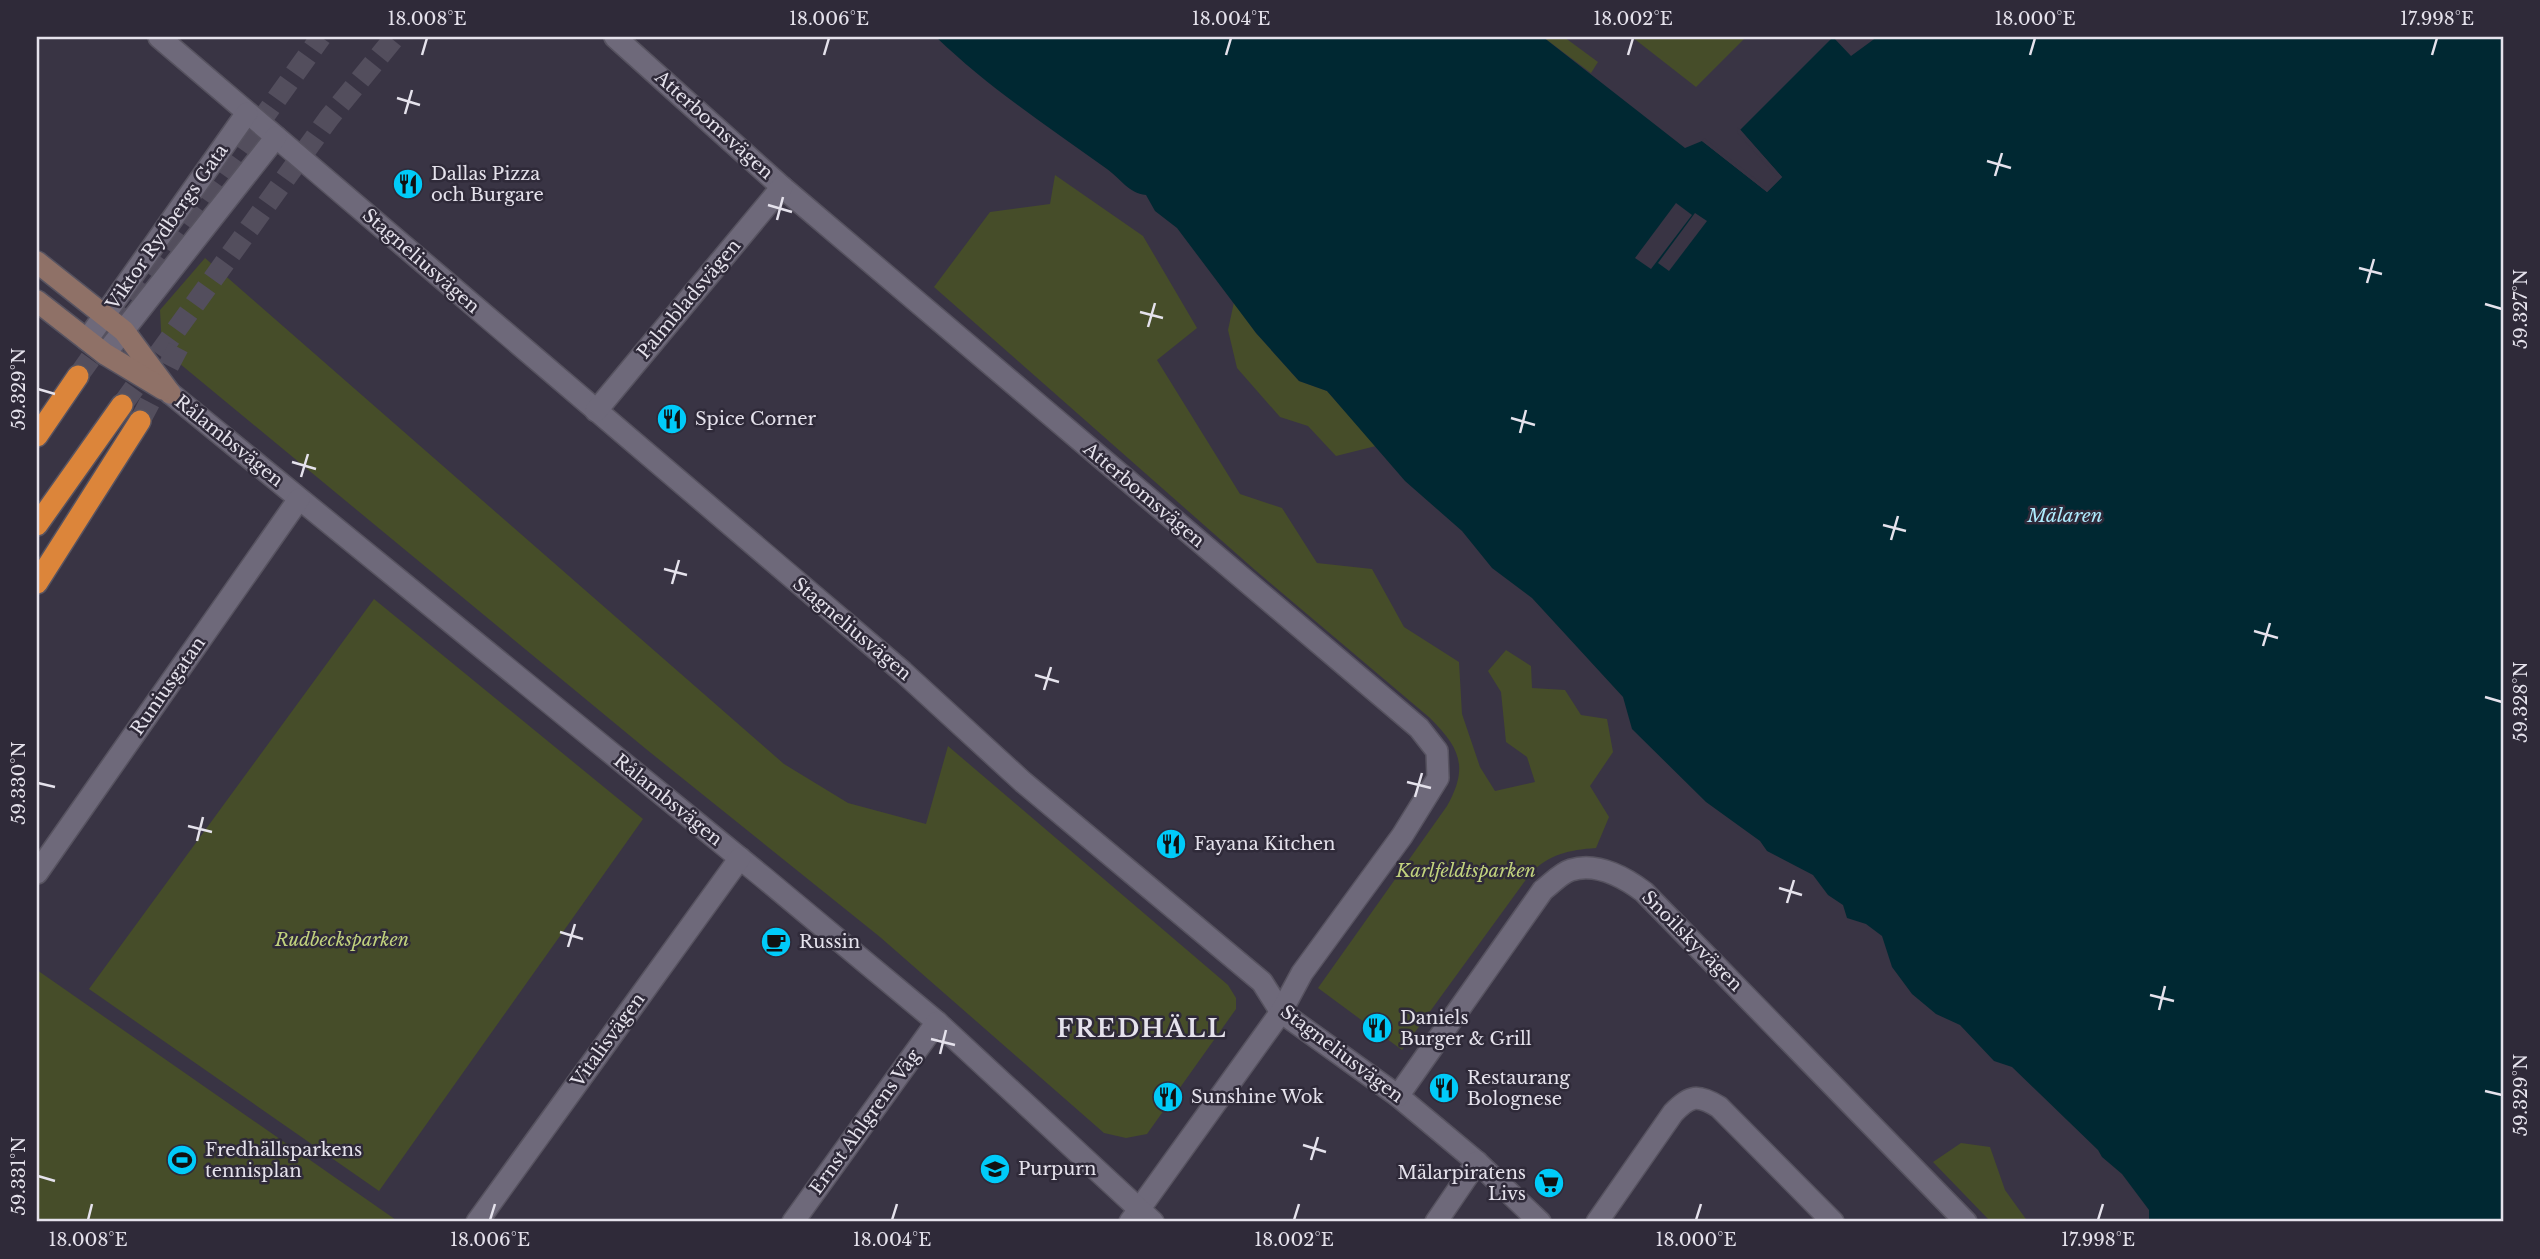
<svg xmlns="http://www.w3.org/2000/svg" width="2540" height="1259" font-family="'Libre Baskerville',serif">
	<rect width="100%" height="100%" fill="#393444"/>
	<!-- green -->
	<g fill="#464d29">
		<path d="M1543,37H1564L1598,62L1591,73Z"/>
		<path d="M1632,37H1746L1696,87Z"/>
		<path d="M1055,175L1143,236L1197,328L1157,360L1240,494L1282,508L1317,563L1372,569L1404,627L1459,662L1462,714L1480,767L1495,791L1535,782L1527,757L1506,742L1501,692L1488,671L1506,650L1531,666L1532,688L1565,690L1581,715L1607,719L1613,752L1590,786L1609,817L1596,848C1569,850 1549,854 1530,874L1402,1050L1318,988L1447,806C1469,767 1460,748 1430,718L1255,570L934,287L990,212L1050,204Z"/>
		<path d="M205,258L784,764L848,803L926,824L948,746L1228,985L1236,998V1009L1147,1134L1126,1138L1104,1133L880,937L646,749L162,349L160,310Z"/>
		<path d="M1234,302L1256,333L1299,381L1327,391L1376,446L1336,456L1308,426L1280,417L1237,368L1228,330Z"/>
		<path d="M374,599L643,819L379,1191L89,989Z"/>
		<path d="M37,970L399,1222H37Z"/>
		<path d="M1961,1143L1990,1147L2005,1190L2028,1222H1991L1933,1162Z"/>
	</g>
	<!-- water -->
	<path fill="#002832" d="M936,37H1543L1685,148L1702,141L1767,192L1782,177L1740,130L1833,37L1851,56L1877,37H2503V1222H2149V1210L2122,1174L2102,1157L2098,1150L2012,1067L1994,1061L1960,1025L1936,1014L1912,994L1892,967L1882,936L1866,924L1847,918L1843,905L1828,895L1813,875L1767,851L1760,841L1706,802L1632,729L1623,697L1532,598L1492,568L1462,531L1405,481L1327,391L1299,381L1256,333L1177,228L1155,211L1146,195C1128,193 1121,179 1107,169C1048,127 988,87 936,37Z"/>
	<!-- pier -->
	<g fill="#393444">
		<path d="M1738,127L1782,177L1767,192L1702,141L1704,138L1767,188L1777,177L1737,132Z"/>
		<path d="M1676,203L1692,215L1651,269L1635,258Z"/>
		<path d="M1695,213L1707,221L1669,271L1658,263Z"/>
	</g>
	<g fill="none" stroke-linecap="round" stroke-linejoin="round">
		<!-- highway-tunnel -->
		<g stroke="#534e5d" stroke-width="21" stroke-dasharray="21 10" stroke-linecap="butt">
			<path d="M78,376L321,37"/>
			<path d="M122,405L329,118L395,37"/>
			<path d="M140,421L181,342"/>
		</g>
		<!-- street casing -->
		<g stroke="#575360" stroke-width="24">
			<g id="street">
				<path d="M159,37L903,672L1023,782L1262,982L1281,1012L1398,1096L1477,1162L1540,1222"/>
				<path d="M615,37L782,187L1419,728L1437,751L1438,778L1402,836L1302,973L1281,1012L1130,1222"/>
				<path d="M87,340L247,113"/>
				<path d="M105,354L276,137"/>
				<path d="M170,393L763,877L937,1022L1153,1222"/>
				<path d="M596,411L782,187"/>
				<path d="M37,873L299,499"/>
				<path d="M1398,1096L1543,890C1551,884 1561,873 1571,870C1597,862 1624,877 1644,892L1966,1222"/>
				<path d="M477,1222L740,858"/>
				<path d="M793,1222L937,1022"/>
				<path d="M1436,1222L1477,1162"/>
				<path d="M1597,1222L1673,1113C1690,1095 1698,1094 1719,1107L1833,1222"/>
			</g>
		</g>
		<!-- secondary casing -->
		<g stroke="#575360" stroke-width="24">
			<g id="secondary">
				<path d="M37,262L124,331L170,393"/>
				<path d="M37,301L105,354L163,389"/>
			</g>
		</g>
		<!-- highway casing -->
		<g stroke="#575360" stroke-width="24">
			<g id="highway">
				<path d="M37,436L78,376"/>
				<path d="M37,525L122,405"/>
				<path d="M37,583L140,421"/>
			</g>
		</g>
		<!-- street -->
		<use href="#street" stroke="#6e697a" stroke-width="21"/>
		<!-- secondary -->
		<use href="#secondary" stroke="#8f7167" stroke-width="21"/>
		<!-- highway -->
		<use href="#highway" stroke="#dc853a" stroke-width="21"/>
	</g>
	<!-- ticks -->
	<path fill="none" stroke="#e5e2ec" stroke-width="2.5" d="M422,55L427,38M824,55L829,38M1226,55L1231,38M1628,55L1633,38M2030,55L2035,38M2432,55L2437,38M397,98L420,105M405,114L412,90M1987,161L2011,168M1995,176L2002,153M768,205L792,212M777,220L783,197M2359,268L2382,274M2367,283L2374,259M2485,304L2502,309M1140,312L1163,318M1148,327L1155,303M38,389L55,394M1511,418L1535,425M1520,433L1526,410M292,462L316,469M301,477L308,454M1883,525L1906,531M1891,540L1898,516M664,569L687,575M672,584L679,560M2254,631L2278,638M2263,646L2270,623M1035,675L1059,682M1044,690L1051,667M2485,697L2502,702M1407,782L1431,788M38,783L55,787M1415,797L1422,773M188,826L212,832M197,841L203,817M1779,888L1802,895M1787,903L1794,880M560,932L583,939M568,947L575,924M2150,995L2174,1001M2159,1010L2165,986M931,1039L955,1045M940,1054L946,1030M2485,1091L2502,1095M1303,1145L1326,1152M1311,1160L1318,1137M38,1176L55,1181M88,1220L92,1204M490,1220L495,1204M892,1220L897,1204M1294,1220L1299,1204M1696,1220L1701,1204M2098,1220L2103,1204"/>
	<!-- icons -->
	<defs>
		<g id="restaurant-disc" transform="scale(1.575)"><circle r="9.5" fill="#00cbf9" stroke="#2f2a39"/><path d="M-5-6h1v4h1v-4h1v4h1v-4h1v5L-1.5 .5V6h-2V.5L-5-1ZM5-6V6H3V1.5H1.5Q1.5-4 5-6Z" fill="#111"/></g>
		<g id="cafe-disc" transform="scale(1.575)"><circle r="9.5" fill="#00cbf9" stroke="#2f2a39"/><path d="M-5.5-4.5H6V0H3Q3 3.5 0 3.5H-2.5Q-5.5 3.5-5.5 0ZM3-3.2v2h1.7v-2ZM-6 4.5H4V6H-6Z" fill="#111"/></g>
		<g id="stadium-disc" transform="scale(1.575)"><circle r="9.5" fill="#00cbf9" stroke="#2f2a39"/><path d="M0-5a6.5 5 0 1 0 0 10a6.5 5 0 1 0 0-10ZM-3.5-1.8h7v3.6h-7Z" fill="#111"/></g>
		<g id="school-disc" transform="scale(1.575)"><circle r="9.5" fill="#00cbf9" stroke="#2f2a39"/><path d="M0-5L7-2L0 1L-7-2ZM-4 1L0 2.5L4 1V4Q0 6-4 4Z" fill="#111"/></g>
		<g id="supermarket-disc" transform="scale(1.575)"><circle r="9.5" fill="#00cbf9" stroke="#2f2a39"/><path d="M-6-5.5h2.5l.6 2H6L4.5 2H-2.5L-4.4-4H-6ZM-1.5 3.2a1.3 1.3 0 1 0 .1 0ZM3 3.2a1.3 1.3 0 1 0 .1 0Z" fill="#111"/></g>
	</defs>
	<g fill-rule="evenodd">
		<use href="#restaurant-disc" x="408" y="184"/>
		<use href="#restaurant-disc" x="672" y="419"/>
		<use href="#restaurant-disc" x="1171" y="844"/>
		<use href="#cafe-disc" x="776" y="942"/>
		<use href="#restaurant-disc" x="1377" y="1028"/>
		<use href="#restaurant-disc" x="1444" y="1088"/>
		<use href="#restaurant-disc" x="1168" y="1097"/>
		<use href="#stadium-disc" x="182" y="1160"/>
		<use href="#school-disc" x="995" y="1169"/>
		<use href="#supermarket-disc" x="1549" y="1183"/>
	</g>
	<g text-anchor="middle" stroke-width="5" stroke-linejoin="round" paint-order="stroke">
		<!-- street labels -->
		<g font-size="18" fill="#e5e2ec" stroke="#2f2a39">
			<text transform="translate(714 125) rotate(42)" y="6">Atterbomsvägen</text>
			<text transform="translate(167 227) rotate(-55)" y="6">Viktor Rydbergs Gata</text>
			<text transform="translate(421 261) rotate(41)" y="6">Stagneliusvägen</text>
			<text transform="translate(689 299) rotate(-50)" y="6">Palmbladsvägen</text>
			<text transform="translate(229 441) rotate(39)" y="6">Rålambsvägen</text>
			<text transform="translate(1144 495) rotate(40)" y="6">Atterbomsvägen</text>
			<text transform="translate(852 629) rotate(40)" y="6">Stagneliusvägen</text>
			<text transform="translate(168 686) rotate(-55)" y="6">Runiusgatan</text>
			<text transform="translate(668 800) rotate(39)" y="6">Rålambsvägen</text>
			<text transform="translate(1692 941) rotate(45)" y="6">Snoilskyvägen</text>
			<text transform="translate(608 1040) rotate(-54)" y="6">Vitalisvägen</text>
			<text transform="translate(1342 1054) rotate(37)" y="6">Stagneliusvägen</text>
			<text transform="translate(865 1122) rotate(-54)" y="6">Ernst Ahlgrens Väg</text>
		</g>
		<!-- poi labels -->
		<g font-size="18" fill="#e5e2ec" stroke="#2f2a39" text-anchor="start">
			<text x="431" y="180">Dallas Pizza<tspan x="431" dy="21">och Burgare</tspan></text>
			<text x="695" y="425">Spice Corner</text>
			<text x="1194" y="850">Fayana Kitchen</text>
			<text x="799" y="948">Russin</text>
			<text x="1400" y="1024">Daniels<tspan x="1400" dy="21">Burger &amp; Grill</tspan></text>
			<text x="1467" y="1084">Restaurang<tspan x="1467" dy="21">Bolognese</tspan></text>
			<text x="1191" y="1103">Sunshine Wok</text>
			<text x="205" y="1156">Fredhällsparkens<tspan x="205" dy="21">tennisplan</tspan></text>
			<text x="1018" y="1175">Purpurn</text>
			<text x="1526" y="1179" text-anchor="end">Mälarpiratens<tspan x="1526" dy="21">Livs</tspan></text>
		</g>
		<!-- park labels -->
		<g font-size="18" font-style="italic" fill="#c1d27d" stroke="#2f2a39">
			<text x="1466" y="877">Karlfeldtsparken</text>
			<text x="342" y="946">Rudbecksparken</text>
		</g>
		<!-- water labels -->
		<g font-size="19" font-style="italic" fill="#aeebfd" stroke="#2f2a39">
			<text x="2065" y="522">Mälaren</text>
		</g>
		<!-- district labels -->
		<g font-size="24" font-weight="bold" letter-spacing="2" fill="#e5e2ec" stroke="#2f2a39">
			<text x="1142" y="1037">FREDHÄLL</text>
		</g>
	</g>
	<!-- border -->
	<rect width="2540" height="1259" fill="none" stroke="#2f2a39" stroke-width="77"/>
	<rect x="38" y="38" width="2464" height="1182" fill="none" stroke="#e5e2ec" stroke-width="2.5"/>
	<g font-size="18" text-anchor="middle" fill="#e5e2ec">
		<text x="427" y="25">18.008°E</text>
		<text x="829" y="25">18.006°E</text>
		<text x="1231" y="25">18.004°E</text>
		<text x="1633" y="25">18.002°E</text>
		<text x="2035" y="25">18.000°E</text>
		<text x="2437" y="25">17.998°E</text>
		<text transform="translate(2521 309) rotate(-90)" y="6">59.327°N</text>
		<text transform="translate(19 389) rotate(-90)" y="6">59.329°N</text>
		<text transform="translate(2521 702) rotate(-90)" y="6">59.328°N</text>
		<text transform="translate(19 783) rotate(-90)" y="6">59.330°N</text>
		<text transform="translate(2521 1095) rotate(-90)" y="6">59.329°N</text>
		<text transform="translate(19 1176) rotate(-90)" y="6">59.331°N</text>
		<text x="88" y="1246">18.008°E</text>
		<text x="490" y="1246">18.006°E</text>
		<text x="892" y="1246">18.004°E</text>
		<text x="1294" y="1246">18.002°E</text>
		<text x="1696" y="1246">18.000°E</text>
		<text x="2098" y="1246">17.998°E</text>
	</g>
</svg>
